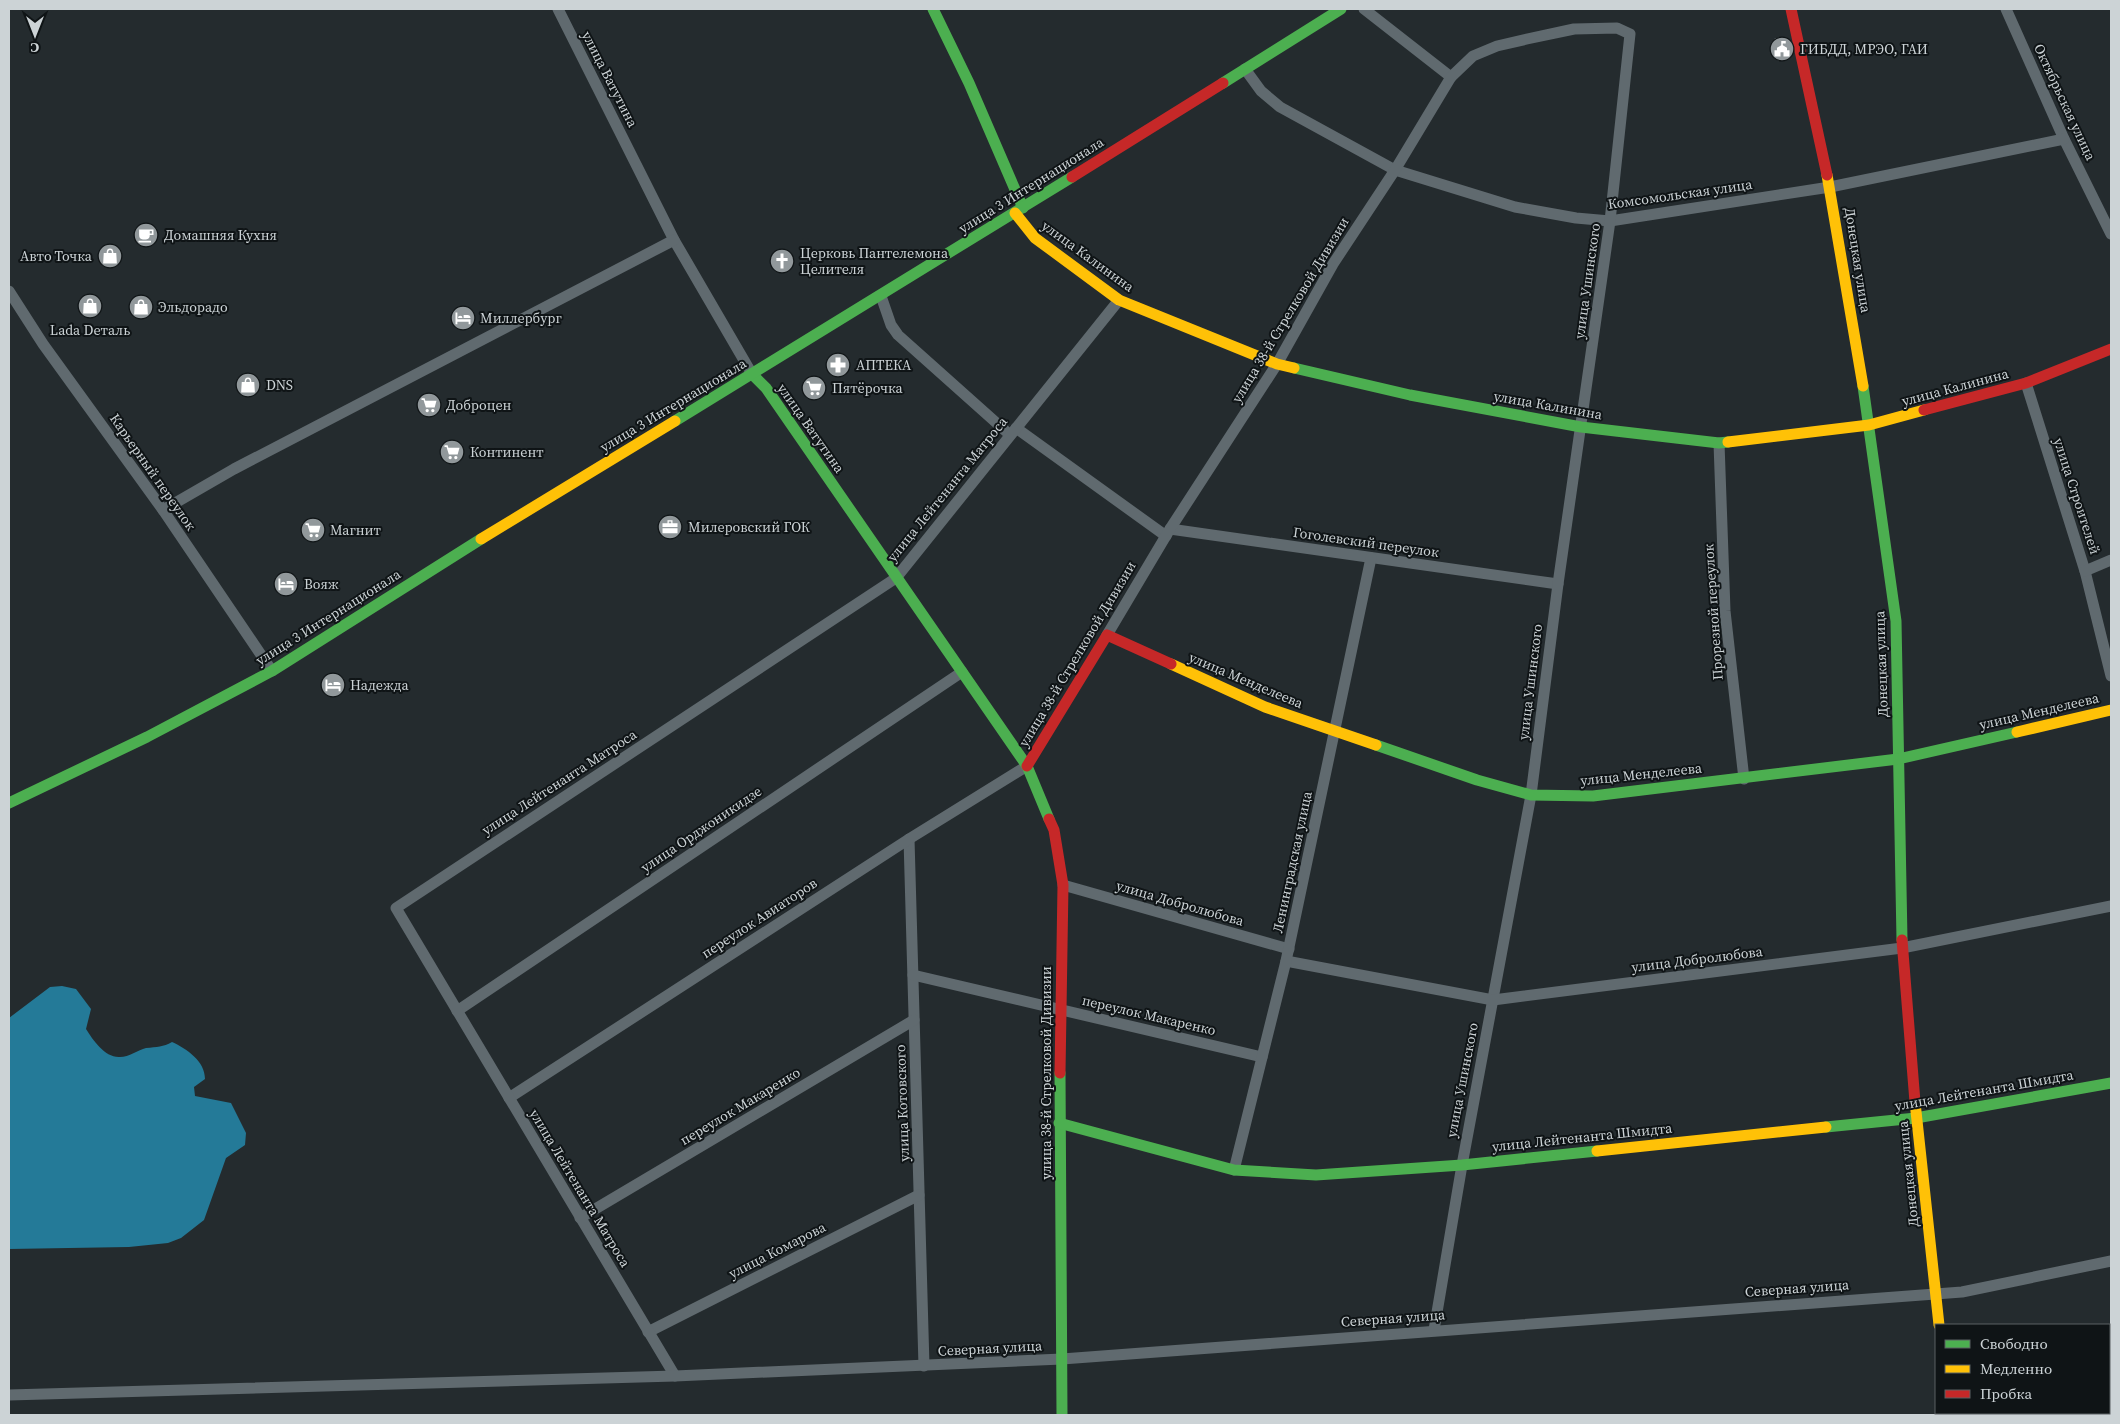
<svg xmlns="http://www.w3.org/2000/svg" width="2120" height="1424" font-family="'Source Serif 4',serif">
	<rect width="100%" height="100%" fill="#242b2e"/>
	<!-- water -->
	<path fill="#247a98" d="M62,986L76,989L91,1009L86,1029C93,1040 105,1058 120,1057C129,1057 138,1050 146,1048C157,1047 163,1047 172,1042C187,1049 205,1061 205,1079L194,1087L195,1096L231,1103L246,1133L245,1145L226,1158L204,1220L181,1238L168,1243L129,1247L9,1249V1018L50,987Z"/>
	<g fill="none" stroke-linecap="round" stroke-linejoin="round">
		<!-- street -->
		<g stroke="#606a6f" stroke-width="11">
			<path d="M558,9L674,240L752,374"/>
			<path d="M1364,9L1451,77"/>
			<path d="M2006,9L2064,139L2111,234"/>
			<path d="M1245,69L1261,91L1280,107L1395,170L1515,207L1576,218L1610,221L1830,187L2064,139"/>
			<path d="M9,291L43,344L163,510L272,671"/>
			<path d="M881,296L891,325L898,335L1010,435"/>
			<path d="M2026,383L2085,571L2111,676"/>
			<path d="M1016,428L1166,536"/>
			<path d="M1719,443L1725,611L1744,779"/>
			<path d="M163,510L234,469L674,240"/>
			<path d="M1170,529L1558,584"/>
			<path d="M2085,571L2111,560"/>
			<path d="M1107,635L1170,529L1277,364L1333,264L1395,170L1451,77L1473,56L1497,46L1527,39L1574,29L1617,28L1630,34L1610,221L1558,584L1531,795L1462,1165L1434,1330"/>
			<path d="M909,839L924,1366"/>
			<path d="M1063,885L1289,949"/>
			<path d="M1286,961L1493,1000L1902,948L2111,906"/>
			<path d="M913,975L1262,1057"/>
			<path d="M457,1011L962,672"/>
			<path d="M509,1098L909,839L1027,766"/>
			<path d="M1234,1170L1286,961L1371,558"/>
			<path d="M580,1218L914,1020"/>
			<path d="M648,1332L919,1195"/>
			<path d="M675,1376L396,908L896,578L1119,300"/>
			<path d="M9,1395L675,1376L1062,1359L1962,1292L2111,1261"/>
		</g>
		<!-- fast -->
		<g stroke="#4caf50" stroke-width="11">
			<path d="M933,9L969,83L1023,208"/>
			<path d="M1223,83L1341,9"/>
			<path d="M1294,368L1410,395L1581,427L1719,443L1728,442"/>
			<path d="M752,374L766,388L1027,766L1049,819"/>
			<path d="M1863,386L1896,621L1902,940"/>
			<path d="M675,421L1072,177"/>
			<path d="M1376,745L1477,780L1531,795L1593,796L1898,759L2017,732"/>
			<path d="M9,803L147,737L272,671L481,539"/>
			<path d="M1060,1073L1062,1415"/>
			<path d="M1059,1123L1234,1170L1316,1175L1462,1165L1597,1151"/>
			<path d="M1826,1127L1916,1118L2111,1083"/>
			<path d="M1947,1413V1415"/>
		</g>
		<!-- slow -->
		<g stroke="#ffc107" stroke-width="11">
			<path d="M1827,175L1863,386"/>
			<path d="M1015,213L1035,238L1119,300L1277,364L1294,368"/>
			<path d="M1728,442L1869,425L1924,410"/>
			<path d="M481,539L675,421"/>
			<path d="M1171,664L1265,707L1376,745"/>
			<path d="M2017,732L2111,710"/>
			<path d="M1915,1102L1939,1325"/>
			<path d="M1597,1151L1826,1127"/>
		</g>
		<!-- jam -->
		<g stroke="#c62828" stroke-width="11">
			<path d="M1791,9L1827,175"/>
			<path d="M1072,177L1223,83"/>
			<path d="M1924,410L2026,383L2111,349"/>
			<path d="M1027,766L1107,635L1171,664"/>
			<path d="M1049,819L1054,830L1063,885L1060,1073"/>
			<path d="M1902,940L1915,1102"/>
		</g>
	</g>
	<!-- icons -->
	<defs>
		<g id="civic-disc" transform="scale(1.25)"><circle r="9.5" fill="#91989b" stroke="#0f1416"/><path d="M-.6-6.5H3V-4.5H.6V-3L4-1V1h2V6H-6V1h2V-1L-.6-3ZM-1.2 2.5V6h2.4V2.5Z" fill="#fff"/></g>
		<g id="cafe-disc" transform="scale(1.25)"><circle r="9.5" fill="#91989b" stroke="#0f1416"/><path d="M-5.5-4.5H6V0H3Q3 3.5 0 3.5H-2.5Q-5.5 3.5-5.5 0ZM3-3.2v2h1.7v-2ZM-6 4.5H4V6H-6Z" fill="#fff"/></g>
		<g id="shop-disc" transform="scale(1.25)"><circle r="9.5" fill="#91989b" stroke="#0f1416"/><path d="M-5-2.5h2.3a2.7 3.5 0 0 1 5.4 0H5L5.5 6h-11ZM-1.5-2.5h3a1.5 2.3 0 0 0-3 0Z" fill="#fff"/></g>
		<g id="church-disc" transform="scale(1.25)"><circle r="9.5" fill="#91989b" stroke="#0f1416"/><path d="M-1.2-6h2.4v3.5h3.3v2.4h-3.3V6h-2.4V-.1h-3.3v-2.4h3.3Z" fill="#fff"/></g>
		<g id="hotel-disc" transform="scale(1.25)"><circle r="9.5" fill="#91989b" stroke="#0f1416"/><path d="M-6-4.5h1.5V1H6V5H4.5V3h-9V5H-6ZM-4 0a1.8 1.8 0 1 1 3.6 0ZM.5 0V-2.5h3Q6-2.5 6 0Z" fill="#fff"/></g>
		<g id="pharmacy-disc" transform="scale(1.25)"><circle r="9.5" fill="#91989b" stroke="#0f1416"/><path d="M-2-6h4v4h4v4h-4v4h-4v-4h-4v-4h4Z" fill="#fff"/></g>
		<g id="supermarket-disc" transform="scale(1.25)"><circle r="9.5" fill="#91989b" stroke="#0f1416"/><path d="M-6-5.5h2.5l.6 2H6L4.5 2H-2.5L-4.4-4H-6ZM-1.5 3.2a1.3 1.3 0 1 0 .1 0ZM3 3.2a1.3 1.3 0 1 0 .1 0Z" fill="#fff"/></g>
		<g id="office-disc" transform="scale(1.25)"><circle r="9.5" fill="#91989b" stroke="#0f1416"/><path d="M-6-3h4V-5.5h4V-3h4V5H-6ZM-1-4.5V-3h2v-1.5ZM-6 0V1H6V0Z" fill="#fff"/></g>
	</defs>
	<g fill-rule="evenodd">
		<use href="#civic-disc" x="1782" y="49"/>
		<use href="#cafe-disc" x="146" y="235"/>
		<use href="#shop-disc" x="110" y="256"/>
		<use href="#church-disc" x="782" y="261"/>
		<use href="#shop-disc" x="90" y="306"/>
		<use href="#shop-disc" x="141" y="307"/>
		<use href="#hotel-disc" x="463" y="318"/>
		<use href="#pharmacy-disc" x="838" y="365"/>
		<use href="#shop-disc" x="248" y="385"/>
		<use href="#supermarket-disc" x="814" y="388"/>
		<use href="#supermarket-disc" x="429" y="405"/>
		<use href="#supermarket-disc" x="452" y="452"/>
		<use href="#office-disc" x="670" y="527"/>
		<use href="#supermarket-disc" x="313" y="530"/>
		<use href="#hotel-disc" x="286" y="584"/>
		<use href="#hotel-disc" x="333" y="685"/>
	</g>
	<g text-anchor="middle" stroke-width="4" stroke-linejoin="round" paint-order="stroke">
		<!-- poi labels -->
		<g font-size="14" fill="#ccd3d6" stroke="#0f1416" text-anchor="start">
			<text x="1800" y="54">ГИБДД, МРЭО, ГАИ</text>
			<text x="164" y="240">Домашняя Кухня</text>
			<text x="800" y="258">Церковь Пантелемона<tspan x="800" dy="16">Целителя</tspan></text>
			<text x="92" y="261" text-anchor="end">Авто Точка</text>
			<text x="158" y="312">Эльдорадо</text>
			<text x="480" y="323">Миллербург</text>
			<text x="90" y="335" text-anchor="middle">Lada Dеталь</text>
			<text x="856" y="370">АПТЕКА</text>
			<text x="266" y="390">DNS</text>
			<text x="832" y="393">Пятёрочка</text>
			<text x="446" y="410">Доброцен</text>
			<text x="470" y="457">Континент</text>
			<text x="688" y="532">Милеровский ГОК</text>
			<text x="330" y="535">Магнит</text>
			<text x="304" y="589">Вояж</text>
			<text x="350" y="690">Надежда</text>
		</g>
		<!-- street labels -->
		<g font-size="14" fill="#ccd3d6" stroke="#0f1416">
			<text transform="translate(610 79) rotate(63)" y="5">улица Ватутина</text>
			<text transform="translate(2065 102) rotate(65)" y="5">Октябрьская улица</text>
			<text transform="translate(1031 185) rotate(-32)" y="5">улица 3 Интернационала</text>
			<text transform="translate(1680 194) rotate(-8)" y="5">Комсомольская улица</text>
			<text transform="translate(1088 256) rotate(36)" y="5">улица Калинина</text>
			<text transform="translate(1858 260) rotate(81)" y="5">Донецкая улица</text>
			<text transform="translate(1587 281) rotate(-82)" y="5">улица Ушинского</text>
			<text transform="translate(1290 310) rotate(-59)" y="5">улица 38-й Стрелковой Дивизии</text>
			<text transform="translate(1955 387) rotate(-15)" y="5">улица Калинина</text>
			<text transform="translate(673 405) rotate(-31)" y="5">улица 3 Интернационала</text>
			<text transform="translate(1548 405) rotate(10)" y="5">улица Калинина</text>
			<text transform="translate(811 428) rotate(55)" y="5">улица Ватутина</text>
			<text transform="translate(153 472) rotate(55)" y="5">Карьерный переулок</text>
			<text transform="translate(947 489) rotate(-51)" y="5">улица Лейтенанта Матроса</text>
			<text transform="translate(2077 496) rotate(72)" y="5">улица Строителей</text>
			<text transform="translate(1366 542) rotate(8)" y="5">Гоголевский переулок</text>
			<text transform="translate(1713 612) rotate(-94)" y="5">Прорезной переулок</text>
			<text transform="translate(328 617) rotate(-32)" y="5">улица 3 Интернационала</text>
			<text transform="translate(1077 654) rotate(-59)" y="5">улица 38-й Стрелковой Дивизии</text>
			<text transform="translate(1881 664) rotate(-92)" y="5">Донецкая улица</text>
			<text transform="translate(1246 680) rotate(23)" y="5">улица Менделеева</text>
			<text transform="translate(1530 682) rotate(-83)" y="5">улица Ушинского</text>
			<text transform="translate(2039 711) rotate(-13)" y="5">улица Менделеева</text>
			<text transform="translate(1641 774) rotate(-6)" y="5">улица Менделеева</text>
			<text transform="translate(559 782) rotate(-33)" y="5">улица Лейтенанта Матроса</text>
			<text transform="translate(701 829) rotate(-34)" y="5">улица Орджоникидзе</text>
			<text transform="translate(1292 862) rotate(-78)" y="5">Ленинградская улица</text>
			<text transform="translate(1180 903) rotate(16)" y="5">улица Добролюбова</text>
			<text transform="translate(759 918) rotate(-33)" y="5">переулок Авиаторов</text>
			<text transform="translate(1697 959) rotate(-7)" y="5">улица Добролюбова</text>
			<text transform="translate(1149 1015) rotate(13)" y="5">переулок Макаренко</text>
			<text transform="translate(1046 1073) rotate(-90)" y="5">улица 38-й Стрелковой Дивизии</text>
			<text transform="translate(1462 1080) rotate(-79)" y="5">улица Ушинского</text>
			<text transform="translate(1984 1090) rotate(-10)" y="5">улица Лейтенанта Шмидта</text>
			<text transform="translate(902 1103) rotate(-92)" y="5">улица Котовского</text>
			<text transform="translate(740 1106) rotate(-31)" y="5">переулок Макаренко</text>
			<text transform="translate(1582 1137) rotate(-6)" y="5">улица Лейтенанта Шмидта</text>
			<text transform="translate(1908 1174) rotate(-96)" y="5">Донецкая улица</text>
			<text transform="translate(580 1188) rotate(59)" y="5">улица Лейтенанта Матроса</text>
			<text transform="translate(777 1250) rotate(-27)" y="5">улица Комарова</text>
			<text transform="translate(1797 1288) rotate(-4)" y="5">Северная улица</text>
			<text transform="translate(1393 1318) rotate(-4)" y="5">Северная улица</text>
			<text transform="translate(990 1348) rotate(-3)" y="5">Северная улица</text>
		</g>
	</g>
	<!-- border -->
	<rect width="2120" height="1424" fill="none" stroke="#ccd3d6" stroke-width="20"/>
	<!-- legend -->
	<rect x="1935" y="1324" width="175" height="90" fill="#0f1416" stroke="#5b6063"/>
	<rect x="1945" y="1340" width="25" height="8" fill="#4caf50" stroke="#5b6063"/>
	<text x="1980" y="1349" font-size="15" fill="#ccd3d6">Свободно</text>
	<rect x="1945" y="1365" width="25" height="8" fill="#ffc107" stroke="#5b6063"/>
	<text x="1980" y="1374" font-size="15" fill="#ccd3d6">Медленно</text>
	<rect x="1945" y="1390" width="25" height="8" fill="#c62828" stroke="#5b6063"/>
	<text x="1980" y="1399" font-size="15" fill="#ccd3d6">Пробка</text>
	<!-- north arrow -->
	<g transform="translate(35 35) rotate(180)" stroke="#0f1416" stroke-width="4" paint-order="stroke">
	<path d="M0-4L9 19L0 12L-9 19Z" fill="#ccd3d6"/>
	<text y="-8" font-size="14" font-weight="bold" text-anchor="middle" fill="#ccd3d6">С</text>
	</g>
</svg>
